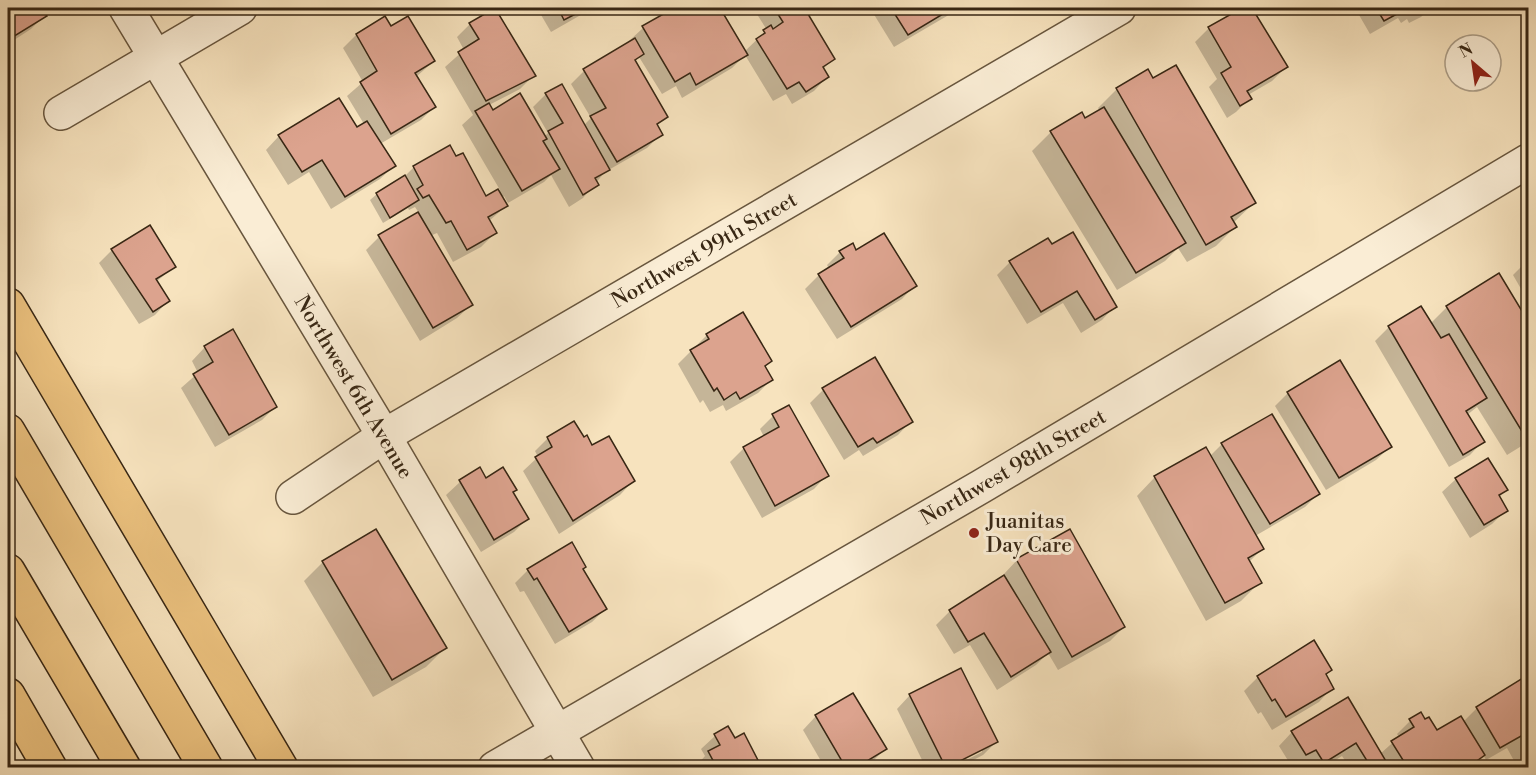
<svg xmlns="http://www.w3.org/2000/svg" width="1536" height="775" font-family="'Libre Bodoni',serif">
	<rect width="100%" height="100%" fill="#f7e3be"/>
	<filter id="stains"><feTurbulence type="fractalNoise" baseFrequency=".00333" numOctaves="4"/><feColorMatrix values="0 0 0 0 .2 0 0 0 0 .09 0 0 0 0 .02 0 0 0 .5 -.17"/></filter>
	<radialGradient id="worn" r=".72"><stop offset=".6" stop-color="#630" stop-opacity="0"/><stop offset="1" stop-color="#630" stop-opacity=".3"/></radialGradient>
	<!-- shadow -->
	<g fill="#0003">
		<path d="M8,8H40L45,15L31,29L8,44Z"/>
		<path d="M537,8H593L551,32Z"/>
		<path d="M677,8H718L744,52L767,30L753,8H818L808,17L833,59L823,69L827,77L814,91L792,104L786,94L773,101L745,55L732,68L682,98L676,86L662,94L639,57L634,62L666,116L656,126L661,134L647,148L605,172L583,198L569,207L551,175L544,182L508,203L504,196L502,198L506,206L488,222L495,233L481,247L453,262L437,233L430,236L471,305L457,318L420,341L366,250L379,237L419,213L415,207L409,210L408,208L383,223L370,200L377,194L404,177L414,167L485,198L500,190L462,125L473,115L445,67L464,50L457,37L470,24L496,9L534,75L520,89L489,105L492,112L544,137L548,133L533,107L546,94L584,125L591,118L571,84L584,71L631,43L629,41L643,28Z"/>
		<path d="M870,8H955L947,16L894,47Z"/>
		<path d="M1245,8H1250L1286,67L1272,81L1248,95L1250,98L1236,112L1227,118L1209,87L1217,79L1195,42L1209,28Z"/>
		<path d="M1355,8H1430L1421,17L1409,23L1407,19L1401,23L1398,18L1370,34Z"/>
		<path d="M384,18L391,28L434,61L416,77L434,107L421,120L380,144L394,166L380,179L331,209L309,172L288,185L266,150L279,136L356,129L364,124L347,96L363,82L343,48L356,35Z"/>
		<path d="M1153,80L1254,203L1233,223L1235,227L1216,246L1187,262L1178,248L1165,261L1117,290L1032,151L1051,132L1084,120L1100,111L1098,108L1117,89Z"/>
		<path d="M112,250L174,267L156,282L168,301L155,315L139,324L99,263Z"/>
		<path d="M840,252H856L915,285L902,299L837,339L805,289L819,275L829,269L827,265Z"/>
		<path d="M1528,260V301L1513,275Z"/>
		<path d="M1010,262L1115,306L1102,320L1081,333L1063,303L1027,324L997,275Z"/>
		<path d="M1499,275L1528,324V442L1507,455L1477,407L1467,415L1483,441L1470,455L1449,467L1375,341L1389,327L1421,308L1430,324L1447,307Z"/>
		<path d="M707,335L770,361L764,368L771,380L758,393L726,411L723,405L710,412L703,400L700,403L678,364Z"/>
		<path d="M205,347L275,407L262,420L215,447L181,388L198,373L192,361Z"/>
		<path d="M823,390L911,421L898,435L863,456L859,450L844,460L810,403Z"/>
		<path d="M1288,393L1390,447L1376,460L1326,490L1275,406Z"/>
		<path d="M773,416L827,475L814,489L762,518L730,462L743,449L764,437L760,429Z"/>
		<path d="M548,438L583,439L633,481L620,495L559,534L523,471L538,457L535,451Z"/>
		<path d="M1222,444L1318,494L1305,507L1255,536L1262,549L1249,562L1260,582L1241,601L1206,621L1137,496L1155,477L1210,456Z"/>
		<path d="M479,469L485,480L527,519L514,532L481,552L446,495L460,482Z"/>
		<path d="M1456,479L1507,490L1498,498L1506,510L1492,524L1470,538L1442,492Z"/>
		<path d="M1017,560L1124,627L1110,641L1058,670L1048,653L1036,665L997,690L970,645L954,654L936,625L950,611L1006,577L1004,574Z"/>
		<path d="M323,562L445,648L426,667L373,697L304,581Z"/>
		<path d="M582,568L605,609L592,622L555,644L524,591L520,592L515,583L528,570Z"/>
		<path d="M1314,642L1331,670L1325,676L1332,688L1319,702L1272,730L1261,712L1258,714L1244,691L1258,677Z"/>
		<path d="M1528,677V764L1522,768H1518L1507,748L1486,760L1483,754L1470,768H1350L1342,756L1323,768H1305L1302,762L1292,767L1279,746L1292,732L1348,699L1380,754L1399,737L1397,734L1410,721L1437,732L1463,722L1477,708Z"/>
		<path d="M910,695L996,742L983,755L958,768H951L982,752V748L944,768H926L897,709Z"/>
		<path d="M816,716L885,749L872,762L863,768H825L803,730Z"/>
		<path d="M715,736L734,740L761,768H697L696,766L705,756L701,749Z"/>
		<path d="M800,762L803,768H790Z"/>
	</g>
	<!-- building -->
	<g fill="#dca38e" stroke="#382714" stroke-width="1.5">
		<path d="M8,8H42L47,16L8,40Z"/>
		<path d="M495,8L536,76L486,101L458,52L479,39L469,23Z"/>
		<path d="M558,8H587L564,20Z"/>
		<path d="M674,8H720L748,55L696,85L690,73L675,82L642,26Z"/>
		<path d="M774,8H819L808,14L835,59L823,67L829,77L806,92L799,82L787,89L756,39L765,33L763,30L771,25L773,29L783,22Z"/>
		<path d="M891,8H953L908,35Z"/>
		<path d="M1242,8H1252L1288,67L1247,91L1252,99L1240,106L1221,73L1231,67L1208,27Z"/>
		<path d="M1376,8H1408L1384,21Z"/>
		<path d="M385,16L391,26L408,16L435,61L415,73L436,107L391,134L360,82L377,71L356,34Z"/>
		<path d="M635,38L644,54L635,60L668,117L657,124L663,135L617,162L590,116L606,108L583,69Z"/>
		<path d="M1176,65L1256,203L1231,217L1237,227L1206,245L1116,88L1148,69L1153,78Z"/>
		<path d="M562,84L610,170L595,178L599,185L583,195L548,131L563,123L545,93Z"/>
		<path d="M520,93L547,139L543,141L560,169L522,191L475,111L489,103L493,110Z"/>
		<path d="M339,98L357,127L367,121L396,166L345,197L322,160L302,172L278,135Z"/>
		<path d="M1104,107L1186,243L1136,273L1050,131L1082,112L1085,118Z"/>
		<path d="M450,145L456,156L463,153L486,196L498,189L508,206L488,217L497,233L467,250L451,221L446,223L429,195L423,198L417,189L423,185L413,166Z"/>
		<path d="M405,175L419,200L390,218L376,193Z"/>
		<path d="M418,212L473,305L433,328L378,235Z"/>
		<path d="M150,225L176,267L156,279L170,301L153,312L111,249Z"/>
		<path d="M1073,232L1117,307L1095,320L1077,291L1041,312L1009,261L1048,238L1052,244Z"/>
		<path d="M884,233L917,286L851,327L818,274L844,258L839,251L853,243L856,250Z"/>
		<path d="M1499,273L1528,321V436L1526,438L1446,306Z"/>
		<path d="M1421,306L1441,338L1449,334L1487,398L1466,411L1485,442L1463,455L1388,326Z"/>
		<path d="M743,312L772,361L765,366L773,380L740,399L736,392L724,400L717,388L714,391L690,350L709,339L706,334Z"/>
		<path d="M233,329L277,407L229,435L193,374L213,362L204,346Z"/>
		<path d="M875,357L913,422L877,443L873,438L858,447L822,388Z"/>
		<path d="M1340,360L1392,447L1339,478L1287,392Z"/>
		<path d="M789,405L829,476L775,506L743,447L779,427L772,414Z"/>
		<path d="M1272,414L1320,494L1270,524L1221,443Z"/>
		<path d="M574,421L584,437L587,435L592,445L609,436L635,481L573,521L535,457L552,447L547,437Z"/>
		<path d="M1206,447L1264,549L1248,558L1262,583L1225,603L1154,476Z"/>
		<path d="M1488,458L1508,490L1499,495L1508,511L1484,525L1455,478Z"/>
		<path d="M480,467L486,478L503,467L517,490L513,492L529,519L494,540L459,480Z"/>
		<path d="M376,529L447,648L392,680L322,561Z"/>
		<path d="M1070,529L1125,627L1072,657L1016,559Z"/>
		<path d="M572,542L586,567L583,569L607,609L569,632L537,578L534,580L527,569Z"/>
		<path d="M1004,575L1051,652L1011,677L984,633L968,642L949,610Z"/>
		<path d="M1314,640L1332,670L1326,674L1334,689L1286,717L1275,699L1272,701L1257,676Z"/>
		<path d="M961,668L998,742L946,768L909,694Z"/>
		<path d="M1528,675V749L1521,736L1500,748L1476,707Z"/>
		<path d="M853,693L887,749L857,767L854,763L846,768L815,715Z"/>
		<path d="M1348,697L1390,768H1362L1369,764L1356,743L1324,763L1316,750L1306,755L1291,731Z"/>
		<path d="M1421,712L1425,719L1429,717L1437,730L1461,716L1485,755L1467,768H1408L1391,741L1414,727L1409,719Z"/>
		<path d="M728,726L735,738L744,733L762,768H717L708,751L720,745L714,734Z"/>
	</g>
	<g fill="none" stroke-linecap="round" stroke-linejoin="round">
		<!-- minor casing -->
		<g stroke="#68563e" stroke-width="36">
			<g id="minor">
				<path d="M126,8L384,436L578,768"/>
				<path d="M61,113L240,8"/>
				<path d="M293,497L384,436L1119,8"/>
				<path d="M495,768L982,486L1528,161"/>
			</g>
		</g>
		<!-- motorway casing -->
		<g stroke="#382714" stroke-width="36">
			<g id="motorway">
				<path d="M8,305L281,768"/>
				<path d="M8,431L206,768"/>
				<path d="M8,571L124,768"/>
				<path d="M8,695L50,768"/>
			</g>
		</g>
		<!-- minor -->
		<use href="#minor" stroke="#faedd5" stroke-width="33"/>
		<!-- motorway -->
		<use href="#motorway" stroke="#ecc27f" stroke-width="33"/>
	</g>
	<!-- markers -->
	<circle fill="#8f2418" stroke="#faedd5" stroke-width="2" cx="974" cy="533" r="6"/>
	<g text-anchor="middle" stroke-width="6" stroke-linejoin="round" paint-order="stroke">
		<!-- street labels -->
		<g font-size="21" fill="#382714" stroke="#faedd5">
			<text transform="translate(704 250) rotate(-30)" y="7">Northwest 99th Street</text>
			<text transform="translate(354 387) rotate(59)" y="7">Northwest 6th Avenue</text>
			<text transform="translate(1013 467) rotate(-30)" y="7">Northwest 98th Street</text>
		</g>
		<!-- poi labels -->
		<g font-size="21" fill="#382714" stroke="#faedd5" text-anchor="start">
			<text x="986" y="528">Juanitas<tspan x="986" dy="24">Day Care</tspan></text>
		</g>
	</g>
	<!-- margin -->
	<rect width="1536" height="775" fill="none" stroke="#f7e3be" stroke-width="30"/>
	<rect x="9" y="9" width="1518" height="757" fill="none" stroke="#382714" stroke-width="3"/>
	<rect x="15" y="15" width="1506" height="745" fill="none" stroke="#382714" stroke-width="1.5"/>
	<!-- north arrow -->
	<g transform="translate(1473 63) rotate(331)"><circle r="28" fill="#faedd5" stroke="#ac9e88" stroke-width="1.5"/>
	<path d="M0-4.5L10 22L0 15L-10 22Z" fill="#8f2418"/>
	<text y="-9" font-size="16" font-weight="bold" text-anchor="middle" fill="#382714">N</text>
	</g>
	<rect width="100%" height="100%" filter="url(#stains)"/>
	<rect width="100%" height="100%" fill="url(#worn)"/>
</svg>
